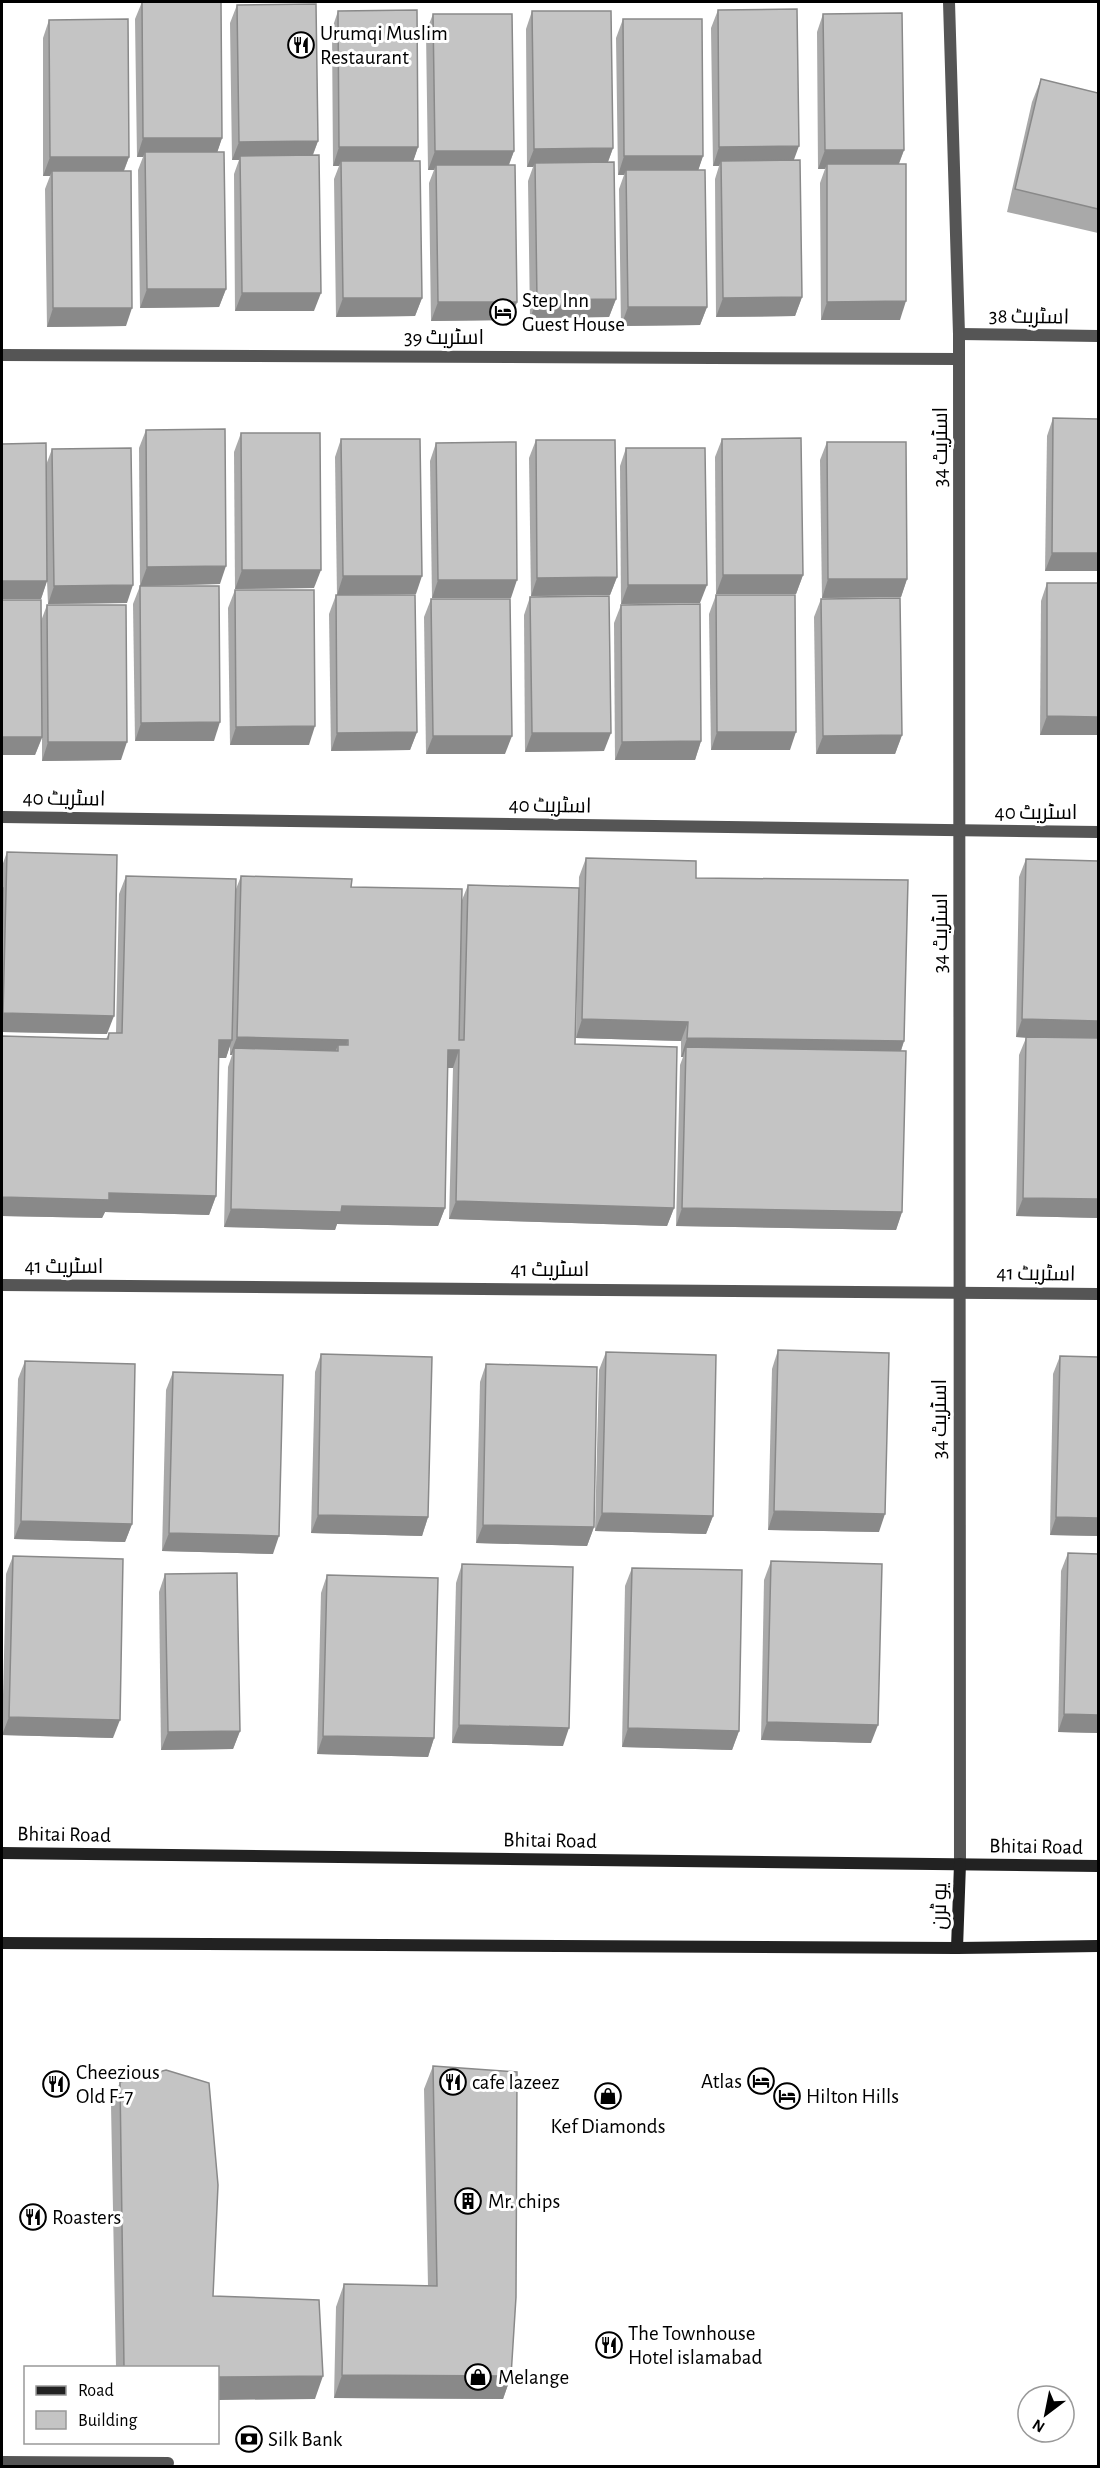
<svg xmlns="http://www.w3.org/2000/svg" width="1100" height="2468" font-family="'Alegreya Sans',Cairo,sans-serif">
	<rect width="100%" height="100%" fill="#fff"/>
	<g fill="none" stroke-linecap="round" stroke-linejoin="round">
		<!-- street -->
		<g stroke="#555" stroke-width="12">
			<path d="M949,2L959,334L960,1864"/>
			<path d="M959,334L1098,336"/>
			<path d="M2,355L959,359"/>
			<path d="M2,817L1098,832"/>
			<path d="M2,1285L1098,1294"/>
			<path d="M2,2462L168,2463"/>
		</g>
		<!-- secondary -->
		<g stroke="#222" stroke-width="12">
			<path d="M2,1853L1098,1866"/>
			<path d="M2,1943L957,1948L1098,1946"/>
			<path d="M957,1948L960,1864"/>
		</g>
	</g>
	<!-- wall -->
	<g fill="#a9a9a9">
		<path d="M142,2L222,138L217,152L226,289L219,307L140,308L138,170L143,157H137L135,19Z"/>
		<path d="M237,5L318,141L313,155L314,311H235L234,174L239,160H232L230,23Z"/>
		<path d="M718,10L794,160L802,297L795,316L716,317L715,179L719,166H713L711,28Z"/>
		<path d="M338,11L418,147L413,161L422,298L415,316L336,317L334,179L339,166H333L332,29Z"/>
		<path d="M532,11L613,148L608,162L616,299L609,317L530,318L528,181L533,167H527L526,29Z"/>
		<path d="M433,14L514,151L509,165L517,302L510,320L431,321L429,183L434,170H428L426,32Z"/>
		<path d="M823,14L904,150L899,164L900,320H821L820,183L825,169H818L817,32Z"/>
		<path d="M623,19L703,156L698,170L707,307L700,325L621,326L619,189L624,175H618L616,38Z"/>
		<path d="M49,20L129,157L124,171L126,326L47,327L45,189L50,176H43V38Z"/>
		<path d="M1041,79L1098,93V233L1007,212L1032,102Z"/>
		<path d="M1053,418L1098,419V571H1045L1047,436Z"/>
		<path d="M146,430L220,584L140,586L139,448Z"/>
		<path d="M241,433L314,588L235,589L234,452Z"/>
		<path d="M341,439L416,594L337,595L335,457Z"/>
		<path d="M722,439L803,575L796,594H716L715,457Z"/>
		<path d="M536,440L617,577L610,595L531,596L529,458Z"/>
		<path d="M827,442L907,579L901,597L822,598L820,460Z"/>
		<path d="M436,443L511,598H432L430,461Z"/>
		<path d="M626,448L700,603L621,604L620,466Z"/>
		<path d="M52,449L127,603L48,604L47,581L41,599L46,465Z"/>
		<path d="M1047,583H1098V735H1040L1041,601Z"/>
		<path d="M140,586L214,741H135L133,604Z"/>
		<path d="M235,590L309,745H230L228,608Z"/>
		<path d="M336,595L417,732L410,750L331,751L329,614Z"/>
		<path d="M716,595L790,750H711L709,614Z"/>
		<path d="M530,597L604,751L525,752L524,615Z"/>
		<path d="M431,599L505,754H426L424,617Z"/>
		<path d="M821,599L902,735L895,754H816L814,617Z"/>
		<path d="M47,605L121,760L42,761V738L35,755L41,621Z"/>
		<path d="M621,605L701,741L695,760H615L614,623Z"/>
		<path d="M7,852L107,1034L2,1032V866Z"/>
		<path d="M586,858L696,878L904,1041L901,1051L902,1212L896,1230L676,1226L680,1065L683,1057H681V1041L576,1038L579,877Z"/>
		<path d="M1026,859L1098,1218L1016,1216L1019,1055L1026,1038L1016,1037L1019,877Z"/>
		<path d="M126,876L236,889L241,876L351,887L462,900L468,885L575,1044L674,1208L667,1226L449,1219L453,1068H448L445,1208L438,1226L337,1224L335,1230L224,1227L228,1067L232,1055H230V1045L226,1058H219L216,1196L209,1215L105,1212L102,1218L2,1216V1036L106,1039L109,1033H116L119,894Z"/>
		<path d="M778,1350L879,1532L768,1530L772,1369Z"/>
		<path d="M606,1352L713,1516L706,1534L595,1531L599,1370Z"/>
		<path d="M321,1354L428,1517L422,1536L311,1533L315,1372Z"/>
		<path d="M1060,1356L1098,1357V1536L1050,1535L1053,1374Z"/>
		<path d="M25,1361L132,1524L125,1542L14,1539L18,1379Z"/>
		<path d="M486,1364L594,1527L587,1546L476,1543L480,1382Z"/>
		<path d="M173,1372L273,1554L162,1551L166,1390Z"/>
		<path d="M1068,1553L1098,1733L1058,1732L1061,1571Z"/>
		<path d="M13,1556L113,1738L2,1735L6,1574Z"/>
		<path d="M771,1561L871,1743L761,1740L764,1580Z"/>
		<path d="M462,1564L563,1746L452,1743L456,1583Z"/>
		<path d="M632,1568L739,1731L732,1750L622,1747L625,1586Z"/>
		<path d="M165,1574L240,1731L233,1749L161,1750L159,1592Z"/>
		<path d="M327,1575L434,1738L428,1757L317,1754L321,1593Z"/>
		<path d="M433,2066L511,2376L503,2399L334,2398L336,2307L344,2284L428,2286L424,2089Z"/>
		<path d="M120,2082L213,2296L315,2399L218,2367H116L111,2105Z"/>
	</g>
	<!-- shaded-wall -->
	<g fill="#898989">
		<path d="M143,138H222L216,156L145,152L143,157H137Z"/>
		<path d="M318,141L311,159L240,156L239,160H232L239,142Z"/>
		<path d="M799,146L792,165L721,161L719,166H713L719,147Z"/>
		<path d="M339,147H418L412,165L341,161L339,166H333Z"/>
		<path d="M613,148L606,167L535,163L533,167H527L534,149Z"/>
		<path d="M825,150H904L897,168L827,164L825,169H818Z"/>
		<path d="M435,151H514L507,169L436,165L434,170H428Z"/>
		<path d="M624,156H703L697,174L626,170L624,175H618Z"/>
		<path d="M50,157H129L122,175L52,171L50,176H43Z"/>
		<path d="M147,289H226L219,307L140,308Z"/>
		<path d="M242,293H321L314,311H235Z"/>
		<path d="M802,297L795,316L716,317L723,298Z"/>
		<path d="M343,298H422L415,316L336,317Z"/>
		<path d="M616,299L609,317L530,318L537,300Z"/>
		<path d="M906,301L900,320H821L827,302Z"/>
		<path d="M438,302H517L510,320L431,321Z"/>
		<path d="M628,307H707L700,325L621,326Z"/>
		<path d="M53,308H132L126,326L47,327Z"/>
		<path d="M1052,553H1098V571H1045Z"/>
		<path d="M226,566L220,584L140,586L147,567Z"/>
		<path d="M242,570H321L314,588L235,589Z"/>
		<path d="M723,575H803L796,594H716Z"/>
		<path d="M343,576H422L416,594L337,595Z"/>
		<path d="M617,577L610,595L531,596L537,578Z"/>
		<path d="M828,579H907L901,597L822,598Z"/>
		<path d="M438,580H517L511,598H432Z"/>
		<path d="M2,581H47L41,599H2Z"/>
		<path d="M133,585L127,603L48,604L54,586Z"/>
		<path d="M628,585H707L700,603L621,604Z"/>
		<path d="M1047,716L1098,717V735H1040Z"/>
		<path d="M220,722L214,741H135L141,723Z"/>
		<path d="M315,726L309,745H230L236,727Z"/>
		<path d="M417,732L410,750L331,751L337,733Z"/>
		<path d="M717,732H796L790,750H711Z"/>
		<path d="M532,733H611L604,751L525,752Z"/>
		<path d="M902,735L895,754H816L823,736Z"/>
		<path d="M433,736H512L505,754H426Z"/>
		<path d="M2,737H42L35,755H2Z"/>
		<path d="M701,741L695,760H615L622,742Z"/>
		<path d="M48,742H127L121,760L42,761Z"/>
		<path d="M3,1013L114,1016L107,1034L2,1032V1017Z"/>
		<path d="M582,1019L688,1022L681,1041L576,1038Z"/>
		<path d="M1022,1019L1098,1021V1040L1016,1037Z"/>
		<path d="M237,1037L348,1040L342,1059L338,1051V1045L333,1058L234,1048L232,1055H230Z"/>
		<path d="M687,1038L904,1041L898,1059L686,1047L683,1057H681Z"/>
		<path d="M219,1040H232L226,1058H212Z"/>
		<path d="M448,1050H459L453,1068H441Z"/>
		<path d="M109,1193L216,1196L209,1215L105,1212L102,1218L2,1216V1197Z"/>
		<path d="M1023,1198L1098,1199V1218L1016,1216Z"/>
		<path d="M456,1201L674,1208L667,1226L449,1219Z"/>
		<path d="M342,1206L445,1208L438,1226L337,1224L335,1230L224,1227L231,1209Z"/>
		<path d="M682,1208L902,1212L896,1230L676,1226Z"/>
		<path d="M774,1511L885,1514L879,1532L768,1530Z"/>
		<path d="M602,1513L713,1516L706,1534L595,1531Z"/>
		<path d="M318,1515L428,1517L422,1536L311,1533Z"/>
		<path d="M1056,1517L1098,1518V1536L1050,1535Z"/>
		<path d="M21,1521L132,1524L125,1542L14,1539Z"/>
		<path d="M483,1525L594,1527L587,1546L476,1543Z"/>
		<path d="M169,1533L279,1536L273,1554L162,1551Z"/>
		<path d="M1064,1714L1098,1715V1733L1058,1732Z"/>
		<path d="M9,1717L120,1720L113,1738L2,1735Z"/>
		<path d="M767,1722L878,1725L871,1743L761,1740Z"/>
		<path d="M459,1725L569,1728L563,1746L452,1743Z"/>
		<path d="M628,1728L739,1731L732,1750L622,1747Z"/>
		<path d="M240,1731L233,1749L161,1750L168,1732Z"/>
		<path d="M323,1736L434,1738L428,1757L317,1754Z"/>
		<path d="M342,2375L511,2376L503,2399L334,2398Z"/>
		<path d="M323,2376L315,2399L218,2400V2377Z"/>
	</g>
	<!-- building -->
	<g fill="#c4c4c4" stroke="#898989" stroke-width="1.5">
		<path d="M142,2H221L222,138H143Z"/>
		<path d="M316,4L318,141L239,142L237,5Z"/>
		<path d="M797,9L799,146L719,147L718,10Z"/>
		<path d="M417,10L418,147H339L338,11Z"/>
		<path d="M532,11H611L613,148L534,149Z"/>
		<path d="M902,13L904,150H825L823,14Z"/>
		<path d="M433,14H512L514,151H435Z"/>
		<path d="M128,19L129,157H50L49,20Z"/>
		<path d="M623,19H702L703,156H624Z"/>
		<path d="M1041,79L1098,93V209L1015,189Z"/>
		<path d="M145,152H224L226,289H147Z"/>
		<path d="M319,155L321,293H242L240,156Z"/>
		<path d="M800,160L802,297L723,298L721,161Z"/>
		<path d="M341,161H420L422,298H343Z"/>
		<path d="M614,162L616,299L537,300L535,163Z"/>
		<path d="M827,164H906V301L827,302Z"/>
		<path d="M436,165H515L517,302H438Z"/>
		<path d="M626,170H705L707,307H628Z"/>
		<path d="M52,171H131L132,308H53Z"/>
		<path d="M1053,418L1098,419V553H1052Z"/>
		<path d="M225,429L226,566L147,567L146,430Z"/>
		<path d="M241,433H320L321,570H242Z"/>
		<path d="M801,438L803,575H723L722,439Z"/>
		<path d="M341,439H420L422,576H343Z"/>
		<path d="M536,440H615L617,577L537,578Z"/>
		<path d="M516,442L517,580H438L436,443Z"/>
		<path d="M827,442H906L907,579H828Z"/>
		<path d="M46,443L47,581H2V444Z"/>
		<path d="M131,448L133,585L54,586L52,449Z"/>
		<path d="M626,448H705L707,585H628Z"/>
		<path d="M1047,583H1098V717L1047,716Z"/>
		<path d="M140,586H219L220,722L141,723Z"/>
		<path d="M235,590H314L315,726L236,727Z"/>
		<path d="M336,595H415L417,732L337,733Z"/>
		<path d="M716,595H795L796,732H717Z"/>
		<path d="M609,596L611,733H532L530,597Z"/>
		<path d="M900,598L902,735L823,736L821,599Z"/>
		<path d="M431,599H510L512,736H433Z"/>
		<path d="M2,600H41L42,737H2Z"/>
		<path d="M700,604L701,741L622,742L621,605Z"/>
		<path d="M47,605H126L127,742H48Z"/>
		<path d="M7,852L117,855L114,1016L3,1013Z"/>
		<path d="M586,858L696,861V878L908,880L904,1041L687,1038L688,1022L582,1019Z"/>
		<path d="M1026,859L1098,861V1021L1022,1019Z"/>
		<path d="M126,876L236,879L232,1040H219L216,1196L109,1193V1200L2,1197V1036L108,1039L109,1033H122Z"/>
		<path d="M241,876L352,879L351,887L462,889L459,1040H464L468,885L579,888L575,1044L677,1047L674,1208L456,1201L459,1050H448L445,1208L342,1206L341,1212L231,1209L234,1048L338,1051V1045H348V1040L237,1037Z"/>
		<path d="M2,888H3L2,961Z"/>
		<path d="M1026,1037L1098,1038V1199L1023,1198Z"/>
		<path d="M686,1047L906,1051L902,1212L682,1208Z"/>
		<path d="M778,1350L889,1353L885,1514L774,1511Z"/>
		<path d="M606,1352L716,1355L713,1516L602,1513Z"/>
		<path d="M321,1354L432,1357L428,1517L318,1515Z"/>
		<path d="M1060,1356L1098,1357V1518L1056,1517Z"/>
		<path d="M25,1361L135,1364L132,1524L21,1521Z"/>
		<path d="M486,1364L597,1367L594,1527L483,1525Z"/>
		<path d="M173,1372L283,1375L279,1536L169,1533Z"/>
		<path d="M1068,1553L1098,1554V1715L1064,1714Z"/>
		<path d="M13,1556L123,1559L120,1720L9,1717Z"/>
		<path d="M771,1561L882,1564L878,1725L767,1722Z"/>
		<path d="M462,1564L573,1567L569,1728L459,1725Z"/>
		<path d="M632,1568L742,1570L739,1731L628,1728Z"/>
		<path d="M237,1573L240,1731L168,1732L165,1574Z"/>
		<path d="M327,1575L438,1578L434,1738L323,1736Z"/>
		<path d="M433,2066L517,2072L516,2297L511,2376L342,2375L344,2284L437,2286Z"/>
		<path d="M166,2070L209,2083L218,2185L213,2296L319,2300L323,2376L218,2377V2367H124L120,2082Z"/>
	</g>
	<!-- icons -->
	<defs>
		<g id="restaurant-ring" transform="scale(1.35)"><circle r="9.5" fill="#fff" stroke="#000" stroke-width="1.5"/><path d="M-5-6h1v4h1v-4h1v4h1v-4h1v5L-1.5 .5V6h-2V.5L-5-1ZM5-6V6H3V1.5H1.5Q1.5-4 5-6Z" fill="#000"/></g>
		<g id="hotel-ring" transform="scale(1.35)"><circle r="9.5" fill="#fff" stroke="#000" stroke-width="1.5"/><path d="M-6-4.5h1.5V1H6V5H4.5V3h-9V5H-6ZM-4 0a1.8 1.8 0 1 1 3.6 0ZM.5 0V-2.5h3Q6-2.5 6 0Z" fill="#000"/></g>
		<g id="shop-ring" transform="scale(1.35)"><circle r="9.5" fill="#fff" stroke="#000" stroke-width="1.5"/><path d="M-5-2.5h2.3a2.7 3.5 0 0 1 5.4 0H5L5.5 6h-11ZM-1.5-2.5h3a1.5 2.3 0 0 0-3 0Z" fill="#000"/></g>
		<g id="building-ring" transform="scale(1.35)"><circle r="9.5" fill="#fff" stroke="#000" stroke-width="1.5"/><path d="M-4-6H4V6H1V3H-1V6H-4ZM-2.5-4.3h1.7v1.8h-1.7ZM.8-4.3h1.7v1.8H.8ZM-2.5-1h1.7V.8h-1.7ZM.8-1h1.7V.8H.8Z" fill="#000"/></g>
		<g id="bank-ring" transform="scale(1.35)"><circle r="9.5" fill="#fff" stroke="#000" stroke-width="1.5"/><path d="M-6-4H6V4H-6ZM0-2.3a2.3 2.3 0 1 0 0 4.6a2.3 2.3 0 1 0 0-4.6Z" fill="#000"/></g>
	</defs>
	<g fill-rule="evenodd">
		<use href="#restaurant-ring" x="301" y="45"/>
		<use href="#hotel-ring" x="503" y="312"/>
		<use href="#hotel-ring" x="761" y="2081"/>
		<use href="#restaurant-ring" x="453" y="2082"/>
		<use href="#restaurant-ring" x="56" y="2084"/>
		<use href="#shop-ring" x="608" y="2096"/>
		<use href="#hotel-ring" x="787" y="2096"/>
		<use href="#building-ring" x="468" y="2201"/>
		<use href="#restaurant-ring" x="33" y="2217"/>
		<use href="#restaurant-ring" x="609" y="2345"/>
		<use href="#shop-ring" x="478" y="2377"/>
		<use href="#bank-ring" x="249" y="2439"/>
	</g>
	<g text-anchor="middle" stroke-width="6" stroke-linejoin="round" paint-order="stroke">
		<!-- poi labels -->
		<g font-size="21" fill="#000" stroke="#fff" text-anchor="start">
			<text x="320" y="40">Urumqi Muslim<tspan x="320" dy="24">Restaurant</tspan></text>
			<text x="522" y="307">Step Inn<tspan x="522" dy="24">Guest House</tspan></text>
			<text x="76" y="2079">Cheezious<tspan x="76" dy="24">Old F-7</tspan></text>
			<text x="742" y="2088" text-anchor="end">Atlas</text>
			<text x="472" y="2089">cafe lazeez</text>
			<text x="806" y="2103">Hilton Hills</text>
			<text x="608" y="2133" text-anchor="middle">Kef Diamonds</text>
			<text x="488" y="2208">Mr. chips</text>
			<text x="52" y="2224">Roasters</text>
			<text x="628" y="2340">The Townhouse<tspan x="628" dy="24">Hotel islamabad</tspan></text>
			<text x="498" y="2384">Melange</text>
			<text x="268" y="2446">Silk Bank</text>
		</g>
		<!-- street labels -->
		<g font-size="21" fill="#000" stroke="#fff">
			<text transform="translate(1029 316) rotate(1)" y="7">اسٹریٹ 38</text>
			<text x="444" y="344">اسٹریٹ 39</text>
			<text transform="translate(940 447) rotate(-90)" y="7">اسٹریٹ 34</text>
			<text transform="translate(64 798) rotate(1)" y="7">اسٹریٹ 40</text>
			<text transform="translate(550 805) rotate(1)" y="7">اسٹریٹ 40</text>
			<text x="1036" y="819">اسٹریٹ 40</text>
			<text transform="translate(940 933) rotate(-90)" y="7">اسٹریٹ 34</text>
			<text x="64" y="1273">اسٹریٹ 41</text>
			<text x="550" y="1276">اسٹریٹ 41</text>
			<text transform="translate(1036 1273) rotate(1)" y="7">اسٹریٹ 41</text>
			<text transform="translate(939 1419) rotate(-90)" y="7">اسٹریٹ 34</text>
			<text transform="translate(64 1834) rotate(1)" y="7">Bhitai Road</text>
			<text transform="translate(550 1840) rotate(1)" y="7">Bhitai Road</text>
			<text transform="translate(1036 1846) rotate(1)" y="7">Bhitai Road</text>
			<text transform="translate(939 1906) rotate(-89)" y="7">یو ٹرن</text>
		</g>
	</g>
	<!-- border -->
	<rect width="1100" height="2468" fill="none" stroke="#000000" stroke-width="6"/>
	<!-- legend -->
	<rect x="24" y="2366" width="195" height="78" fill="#ffffff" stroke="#999999" stroke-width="1.5"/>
	<rect x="36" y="2386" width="30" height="9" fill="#222222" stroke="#999999" stroke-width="1.5"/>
	<text x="78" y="2396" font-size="18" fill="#000000">Road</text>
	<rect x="36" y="2411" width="30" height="18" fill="#c4c4c4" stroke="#999999" stroke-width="1.5"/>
	<text x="78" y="2426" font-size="18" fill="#000000">Building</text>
	<!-- north arrow -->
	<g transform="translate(1046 2414) rotate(212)"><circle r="28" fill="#ffffff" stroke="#999999" stroke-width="1.5"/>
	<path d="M0-4.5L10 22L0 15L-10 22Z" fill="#000000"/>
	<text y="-9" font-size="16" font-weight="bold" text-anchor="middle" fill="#000000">N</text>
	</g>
</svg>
